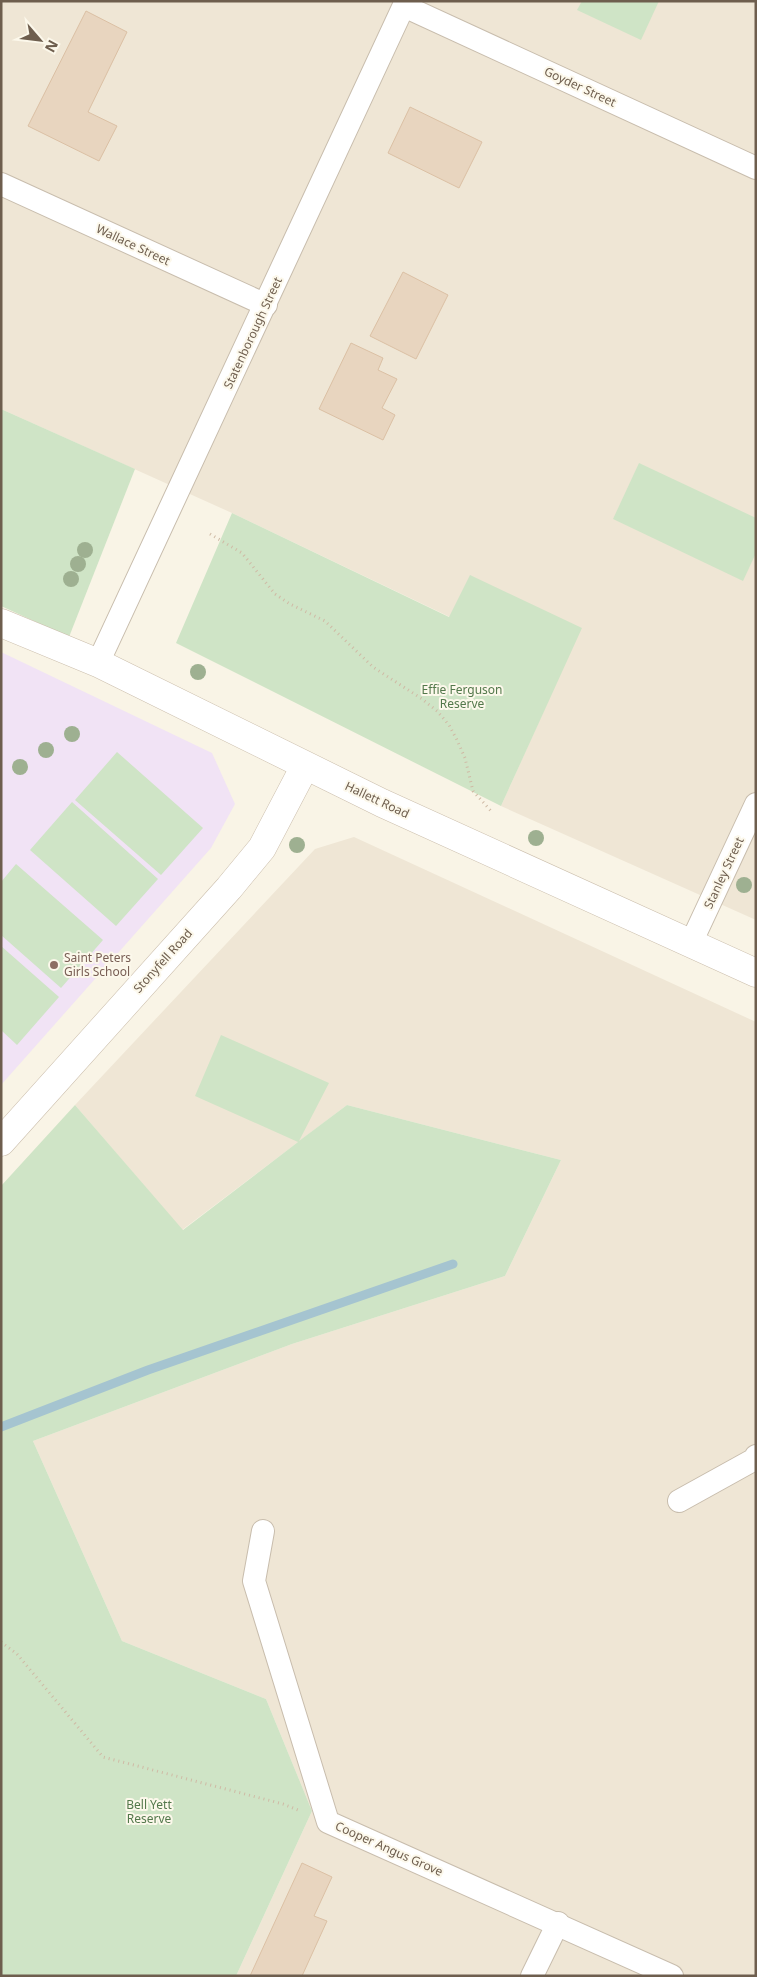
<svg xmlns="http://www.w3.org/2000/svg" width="757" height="1977" font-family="'Noto Sans',sans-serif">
	<rect width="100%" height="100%" fill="#f9f4e6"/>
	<!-- residential -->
	<g fill="#efe6d5">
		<path d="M1,1H756V920L501,806L581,628L450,617L232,513L1,409Z"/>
		<path d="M354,837L756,1022V1976H236L312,1811L266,1699L122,1641L33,1441L292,1344L505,1276L561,1160L347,1105L182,1230L75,1105L315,849Z"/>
	</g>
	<!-- education -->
	<path fill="#f1e3f5" d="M1,652L212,753L235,804L211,848L1,1085Z"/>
	<!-- green -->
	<g fill="#cfe4c6">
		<path d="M582,1H659L641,40L577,10Z"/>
		<path d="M1,409L135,469L69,637L1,606Z"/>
		<path d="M639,463L756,518V553L743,581L613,519Z"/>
		<path d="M232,513L449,617L470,575L582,628L501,806L176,643Z"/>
		<path d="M117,752L203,828L161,875L75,800Z"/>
		<path d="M72,802L158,879L116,926L30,850Z"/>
		<path d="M16,864L103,940L61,988L1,935V882Z"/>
		<path d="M1,946L59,997L17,1045L1,1030Z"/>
		<path d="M221,1035L329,1083L299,1141L347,1105L561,1160L505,1276L292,1344L33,1441L122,1641L266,1699L312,1811L236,1976H1V1186L75,1105L183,1230L298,1142L195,1096Z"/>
	</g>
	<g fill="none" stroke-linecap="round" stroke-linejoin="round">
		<!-- stream -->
		<path stroke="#a5c4d0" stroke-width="9" d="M1,1427L148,1370L453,1264"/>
	</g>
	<!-- building -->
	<g fill="#e8d5bf" stroke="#dbc0a4">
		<path d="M86,11L127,32L88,112L117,126L99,161L28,126Z"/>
		<path d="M410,107L482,142L459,188L388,153Z"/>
		<path d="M403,272L448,295L416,359L370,336Z"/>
		<path d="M351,343L383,358L378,370L397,379L382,408L395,415L383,440L319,409Z"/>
		<path d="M302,1863L332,1877L314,1916L327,1921L302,1976H250Z"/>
	</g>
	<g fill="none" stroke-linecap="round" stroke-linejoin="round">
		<!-- street casing -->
		<g stroke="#c8bdad" stroke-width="24">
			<g id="street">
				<path d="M404,6L756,168"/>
				<path d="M1,184L266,305"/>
				<path d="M98,663L406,1"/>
				<path d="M691,943L756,804"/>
				<path d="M679,1501L755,1459L756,1456"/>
				<path d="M263,1531L254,1581L328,1822L672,1976"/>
				<path d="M532,1976L558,1923"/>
			</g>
		</g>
		<!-- secondary casing -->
		<g stroke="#cbbeac" stroke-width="29">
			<g id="secondary">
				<path d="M1,623L98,663L382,803L756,973"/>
				<path d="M1,1142L229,888L262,848L305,766"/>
			</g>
		</g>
		<!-- path -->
		<g stroke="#cfbaa5" stroke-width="3" stroke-dasharray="1 4" stroke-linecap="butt">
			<path d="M210,534L242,553L275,594L290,604L325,621L373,667L422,699L437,711L449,725L457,740L465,758L473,791L491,811"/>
			<path d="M1,1642L17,1654L103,1757L283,1804L298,1810"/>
		</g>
		<!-- street -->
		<use href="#street" stroke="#fff" stroke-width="22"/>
		<!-- secondary -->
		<use href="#secondary" stroke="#fff" stroke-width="28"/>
	</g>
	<!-- trees -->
	<g fill="#9eb091">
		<circle cx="85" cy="550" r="8"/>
		<circle cx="78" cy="564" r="8"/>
		<circle cx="71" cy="579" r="8"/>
		<circle cx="198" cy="672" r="8"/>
		<circle cx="72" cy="734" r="8"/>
		<circle cx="46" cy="750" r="8"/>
		<circle cx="20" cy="767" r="8"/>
		<circle cx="536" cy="838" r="8"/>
		<circle cx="297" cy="845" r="8"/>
		<circle cx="744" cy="885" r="8"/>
	</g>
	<!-- markers -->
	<circle fill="#8d6e63" stroke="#fcf8eb" stroke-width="2" cx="54" cy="965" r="5"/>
	<g text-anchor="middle" stroke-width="4" stroke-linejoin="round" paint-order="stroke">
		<!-- street labels -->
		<g font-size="12" fill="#6e5e4e" stroke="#fcf8eb">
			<text transform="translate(580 87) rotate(25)" y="4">Goyder Street</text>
			<text transform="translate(133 245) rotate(25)" y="4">Wallace Street</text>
			<text transform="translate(253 333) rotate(-65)" y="4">Statenborough Street</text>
			<text transform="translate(377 800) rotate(25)" y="4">Hallett Road</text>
			<text transform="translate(724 873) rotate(-65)" y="4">Stanley Street</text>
			<text transform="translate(163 961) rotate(-48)" y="4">Stonyfell Road</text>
			<text transform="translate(389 1849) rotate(24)" y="4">Cooper Angus Grove</text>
		</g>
		<!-- park labels -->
		<g font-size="12" fill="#53784b" stroke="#fcf8eb">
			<text x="462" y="694">Effie Ferguson<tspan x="462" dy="14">Reserve</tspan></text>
			<text x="149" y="1809">Bell Yett<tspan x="149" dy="14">Reserve</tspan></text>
		</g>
		<!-- education labels -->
		<g font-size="12" fill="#785e54" stroke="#fcf8eb" text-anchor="start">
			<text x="64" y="962">Saint Peters<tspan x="64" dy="14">Girls School</tspan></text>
		</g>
	</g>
	<!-- border -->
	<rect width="757" height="1977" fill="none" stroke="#6e5e4e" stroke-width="5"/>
	<!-- north arrow -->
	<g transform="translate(40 40) rotate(118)" stroke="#fcf8eb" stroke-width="4" paint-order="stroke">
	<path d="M0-4L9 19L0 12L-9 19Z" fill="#6e5e4e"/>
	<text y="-8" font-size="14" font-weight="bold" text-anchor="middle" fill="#6e5e4e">N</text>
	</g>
</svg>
